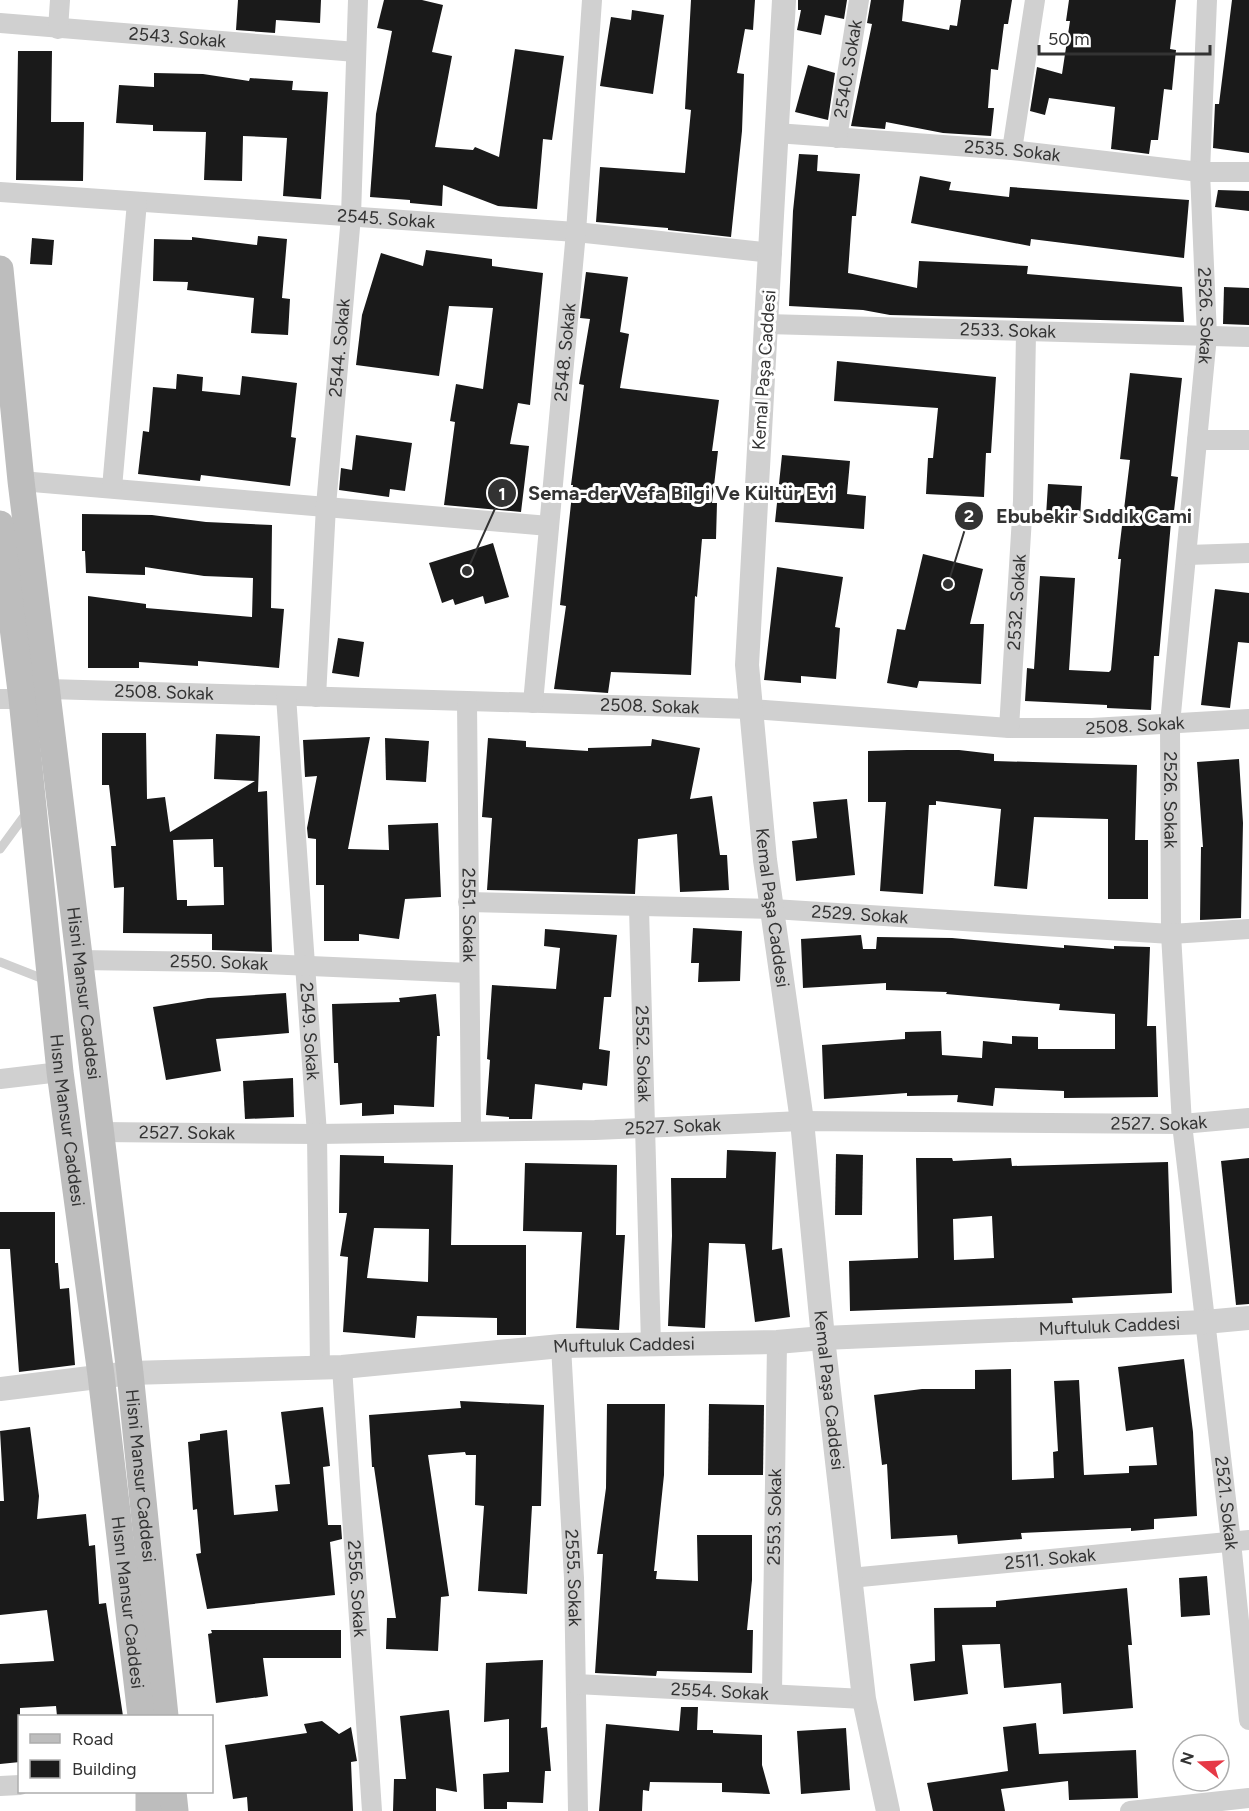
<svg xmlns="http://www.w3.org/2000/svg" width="1249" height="1811" font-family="Figtree,sans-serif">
	<rect width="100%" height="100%" fill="#fff"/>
	<!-- building -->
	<g fill="#1a1a1a" fill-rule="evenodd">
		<path d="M238,0H321L320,23L276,20L275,33L236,30Z"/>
		<path d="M384,0H422L443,5L432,52L452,56L435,147L473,150L475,147L499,157L515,49L564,56L552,140L543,139L537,209L498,206L443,185L442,206L410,203V200L370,197L376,114L392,31L377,28Z"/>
		<path d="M691,0H755L753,30L745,29L737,73L744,74L742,131L731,237L668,230V228L596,222L600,167L685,173L691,110L685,109Z"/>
		<path d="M798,0H847L844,19L825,15L821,35L797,30L801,10H798Z"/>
		<path d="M871,0H904L902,21L949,30L950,25L957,26L961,0H1012L1008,24H1004L998,70L991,69L988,108H994L991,136L943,133L886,122L885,129L851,126L872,24L867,23Z"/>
		<path d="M1069,0H1176L1170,49L1176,50L1172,90L1164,89L1158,140H1151L1149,154L1111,149L1115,107L1049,98L1045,115L1030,111L1037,67L1062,74L1070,21H1066Z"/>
		<path d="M1232,0H1249V153L1213,148L1215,104H1219Z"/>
		<path d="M632,10L664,15L653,94L600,86L611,17L631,20Z"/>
		<path d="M18,51H52L51,122H84L83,181L16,180Z"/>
		<path d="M808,65L835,73L828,120L795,112Z"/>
		<path d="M154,73L203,74L249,81L250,78L293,81L292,90L328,92L321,199L283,196L287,138L243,136L242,181L204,180L206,132L153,131V125L116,123L119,85L154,87Z"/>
		<path d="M799,154L818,155L817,171L860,174L856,216H852L848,273L917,288L919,261L1028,266L1027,274L1182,287L1184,322L890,315L863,310L789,306L793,211Z"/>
		<path d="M920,176L951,182L949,190L1009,197L1010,187L1189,200L1184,258L1031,239L1030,246L911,223Z"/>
		<path d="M1218,190L1249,191V211L1215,207Z"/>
		<path d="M258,236L287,239L282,298L290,299L288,335L251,333L254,298L187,290L188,282L153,281L154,239L192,240V237L257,245Z"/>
		<path d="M32,238L54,240L52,265L30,264Z"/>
		<path d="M426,250L492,259V266L543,273L530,405L518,403L510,444L529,446L521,512L444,505L455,422L450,421L456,384L483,389L493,308L449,306L439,376L356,365L362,315L381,253L423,266Z"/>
		<path d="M586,272L628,277L620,332L629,334L620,388L719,400L712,451H718L712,503H717L716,539H702L697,597L695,596L691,675L611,672L608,693L554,689L566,606L560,605L573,485H571L584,385L579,384L590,319L580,318Z"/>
		<path d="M1224,287L1249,288V325L1223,324Z"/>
		<path d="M837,361L996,377L991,453H986L984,497L926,494L928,458H933L938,408L834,401Z"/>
		<path d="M1130,373L1182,378L1171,476L1178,477L1174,511H1172L1159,656H1154L1151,710L1107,708V705L1025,701L1027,668L1034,669L1040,576L1075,578L1069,670L1109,672L1111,670L1121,559H1118L1130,460L1120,459Z"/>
		<path d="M177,374L203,377L202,391L240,395L242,376L297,383L291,437L296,438L290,486L201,475L200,481L138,474L143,431L149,432L153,387L176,389Z"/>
		<path d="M356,435L412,443L405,491L390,489L389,497L339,490L341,468L352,470Z"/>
		<path d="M782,455L850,461L847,494L866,496L864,529L775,522Z"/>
		<path d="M1048,484L1082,486L1080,518L1046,516Z"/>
		<path d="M82,514L152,515L206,522L272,525L271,608L284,609L279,668L198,661V666L139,662V668H88V596L146,604V608L252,617L253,578L204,576L145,567V575L86,573L85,551H82Z"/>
		<path d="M493,543L509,597L485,604L483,596L455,605L453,599L442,603L429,563Z"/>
		<path d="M923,554L983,569L970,624H984L981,684L919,681L917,688L887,683L897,629L905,630Z"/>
		<path d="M777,567L843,577L835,627L840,628L836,679L801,676V683L764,680Z"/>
		<path d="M1215,589L1249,593V643L1238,642L1230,708L1201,705Z"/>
		<path d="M338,638L364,642L359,677L332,673Z"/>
		<path d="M102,733H146L147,799L165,797L170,832L255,781L214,779L216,734L260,736L258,792L267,791L272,952L212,950V934L123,933L124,887L114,888L111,846H116L109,785H102ZM213,839L214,867H223L224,905L187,906V900H177L173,840Z"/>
		<path d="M370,737L348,849L389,850L388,825L438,823L441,897L405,899L399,939L359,934V941H324V885H316V839L308,838L307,828L317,776L305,777L303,740Z"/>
		<path d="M385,738L429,741L426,782L386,780Z"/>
		<path d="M488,738L526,741V747L588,751V748L651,746L652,739L700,748L690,799L712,796L720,855H727L729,890L680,892L677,834L638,839L635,894L487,890L492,818L482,817Z"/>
		<path d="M907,750H959L994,754V761L1137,765L1135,840H1148V899H1108V819L1034,817L1027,889L994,886L1001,809L936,801V805H929L923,894L880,891L886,802H868V751Z"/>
		<path d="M1239,759L1243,823L1241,918L1200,920L1201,847H1203L1197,762Z"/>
		<path d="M847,799L855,875L796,881L792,841L817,838L813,802Z"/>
		<path d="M693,928L742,931L740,981L698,982L699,963H691Z"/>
		<path d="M545,929L617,935L611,997H604L599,1049L610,1051L607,1086L583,1083L582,1090L535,1084L532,1119H509V1117L486,1115L490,1060L487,1059L492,985L556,989L560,948L544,946Z"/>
		<path d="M861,935L863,949H876L877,937L952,938L1064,948V945L1114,949V946L1150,947L1147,1026H1156L1158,1097L1064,1098V1091L995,1088L993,1106L957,1102L958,1095L907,1096V1093L824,1099L822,1045L905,1039V1032L941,1031L942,1055L982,1058L983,1041L1012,1044V1036L1038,1037V1049H1115V1014L1059,1010L1060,1004L946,994L947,992L886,990V983L803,988L801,939Z"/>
		<path d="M286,993L289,1033L216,1039L221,1071L166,1080L153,1007L208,998Z"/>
		<path d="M436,994L440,1036H437L434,1107L394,1105V1114L362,1116V1103L340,1105L338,1063H334L332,1004L400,1002L399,998Z"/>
		<path d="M293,1078L294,1117L245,1119L243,1081Z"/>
		<path d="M727,1150L776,1152L772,1250L782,1248L790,1317L755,1322L745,1244L709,1243L705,1328L668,1326L672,1236L671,1178H726Z"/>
		<path d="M836,1154L863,1155L862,1215H835Z"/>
		<path d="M340,1155L384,1156V1163L453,1165L451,1245H526V1335H497V1318L417,1316L415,1338L343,1332L348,1257L340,1256L347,1213H339ZM374,1228L429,1229L428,1282L367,1278Z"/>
		<path d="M916,1158H952L953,1161L1011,1158L1012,1166L1168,1162L1172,1293L1072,1298L1073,1303L850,1311L849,1261L918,1258ZM992,1216L994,1258L954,1260L953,1219Z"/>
		<path d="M1249,1158V1304L1236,1305L1221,1161Z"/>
		<path d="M525,1163L617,1165L616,1235H625L619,1330L576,1328L582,1232L523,1231Z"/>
		<path d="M0,1212H55V1263H58L60,1289L69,1288L75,1365L19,1372L10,1249H0Z"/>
		<path d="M1184,1359L1193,1432L1197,1516L1154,1519V1529L1131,1531V1528L1021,1533L1022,1539L958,1544L957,1535L891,1539L887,1464L882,1465L874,1395L922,1389H975V1370L1011,1369L1012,1480L1054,1478L1053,1452L1058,1451L1054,1381L1079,1380L1084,1475L1129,1473V1466L1157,1465L1153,1427L1126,1431L1118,1367Z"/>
		<path d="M460,1401L544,1405L541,1506H532L527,1594L478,1591L484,1506L475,1505L476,1455H466L465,1452L428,1455L449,1596L441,1597L438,1651L386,1649L387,1618H396L374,1467H372L369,1415L461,1408Z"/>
		<path d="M607,1404H665L664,1475L654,1571H657L656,1579L698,1581L697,1535H752V1580L747,1630H753L752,1673L657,1671L656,1676L595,1673L603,1554H597L606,1488Z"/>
		<path d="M709,1404L764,1405L763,1475H708Z"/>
		<path d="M323,1407L330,1466L323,1467L328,1525H341L342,1539L330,1542L335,1595L207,1609L196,1554L201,1553L197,1509L193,1510L188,1442L200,1440V1434L227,1430L234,1515L278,1511L275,1485L290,1484L281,1412Z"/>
		<path d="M30,1427L39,1496L37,1519L86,1514L89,1546L95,1545L99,1604L106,1603L123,1716H57L56,1706L20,1708V1762L0,1764V1664L54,1661L47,1610L0,1615V1501H4L0,1431Z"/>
		<path d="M1207,1576L1210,1615L1181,1617L1179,1578Z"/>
		<path d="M1127,1588L1132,1645H1128L1133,1708L1063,1714L1061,1683L1004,1688L1000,1644L962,1645L968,1694L914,1701L910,1664L935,1661L934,1608L996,1607V1601Z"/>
		<path d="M211,1630H341V1658H263L268,1696L216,1703L208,1634L212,1633Z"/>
		<path d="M543,1660L541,1728L547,1727L551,1771H545L543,1803L507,1802V1809H484L483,1774L509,1772V1719L484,1722L486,1663Z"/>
		<path d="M681,1707H698L697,1730H713V1733L762,1735V1765L770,1794L722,1792V1783L650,1782L649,1791L643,1790L642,1811H599L606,1724L679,1731Z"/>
		<path d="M449,1710L457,1792L436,1788V1811H393L394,1779H406L400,1716Z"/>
		<path d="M322,1721L339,1734L351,1727L357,1761L351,1762L353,1811H248L247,1797L233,1799L225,1745L307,1733L304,1724Z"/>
		<path d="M1036,1723L1039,1754L1136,1750L1138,1798L1069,1800L1068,1781L1001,1789L1005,1811H933L927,1783L1008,1771L1003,1727Z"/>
		<path d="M846,1728L850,1790L801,1794L797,1731Z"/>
	</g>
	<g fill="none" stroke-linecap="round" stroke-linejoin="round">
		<!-- service -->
		<g stroke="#d0d0d0" stroke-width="9">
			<path d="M0,849L28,811"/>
			<path d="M0,962L46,980"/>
		</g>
		<!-- minor -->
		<g stroke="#d0d0d0" stroke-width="20">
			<path id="s1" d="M1207,0L1200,172L1207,336L1170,724L1171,934L1182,1124L1231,1542L1249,1720"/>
			<path id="s2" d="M0,23L356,52"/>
			<path d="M58,29L60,0"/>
			<path id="s3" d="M776,133L1012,150L1200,172H1249"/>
			<path id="s4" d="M837,138L859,0"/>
			<path d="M1012,150L1035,0"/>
			<path id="s5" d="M0,192L576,232L772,253"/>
			<path id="s6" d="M766,324L1249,337"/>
			<path d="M1197,440H1249"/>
			<path d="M21,481L549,526"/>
			<path d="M112,488L137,202"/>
			<path d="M1187,555L1249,553"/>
			<path id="s7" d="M48,689L751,709L1009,728H1092L1249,719"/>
			<path id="s8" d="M286,696L317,1134L320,1367"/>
			<path id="s9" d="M316,697L326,506L351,216L358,0"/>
			<path d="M0,699H22"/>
			<path id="s10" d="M467,701L471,1131"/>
			<path id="s11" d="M533,703L576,232L592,0"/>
			<path id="s12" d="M1009,728L1023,501L1026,333"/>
			<path id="s13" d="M468,902L773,909L1171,934L1249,929"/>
			<path id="s14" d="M639,908L651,1344"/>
			<path id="s15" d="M78,960L220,962L469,973"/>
			<path d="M0,1079L60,1072"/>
			<path id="s16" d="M99,1132L317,1134L595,1130L802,1121L1182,1124L1249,1118"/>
			<path id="s17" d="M561,1346L574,1578L578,1811"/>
			<path id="s18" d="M342,1367L372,1811"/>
			<path id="s19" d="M850,1578L1249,1540"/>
			<path id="s20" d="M576,1684L864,1699"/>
			<path id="s21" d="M772,1693L777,1342"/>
			<path d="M0,1786L20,1785"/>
			<path d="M1130,1811L1249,1798"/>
		</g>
		<!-- tertiary -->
		<g stroke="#d0d0d0" stroke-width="24">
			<path id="s22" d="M784,0L747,665L765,860L802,1121L823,1338L864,1699L888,1811"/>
			<path id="s23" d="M0,1389L130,1373L342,1367L561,1346L777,1342L823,1338L1205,1322L1249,1318"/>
		</g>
		<!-- secondary -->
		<g stroke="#bdbdbd" stroke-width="27">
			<path id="s24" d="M0,269L21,481L130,1373L165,1716"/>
			<path id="s25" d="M0,524L22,699L60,1072L101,1375L141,1716"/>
			<path d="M149,1792V1811"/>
			<path d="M173,1792L175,1811"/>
		</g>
	</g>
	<g text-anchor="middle" stroke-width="6" stroke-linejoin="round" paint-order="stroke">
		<!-- street labels -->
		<g font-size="18" fill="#333" stroke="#fff">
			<text dy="6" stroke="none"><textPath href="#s2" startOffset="178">2543. Sokak</textPath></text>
			<text dy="6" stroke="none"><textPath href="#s4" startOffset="70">2540. Sokak</textPath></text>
			<text dy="6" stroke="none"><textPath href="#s3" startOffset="237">2535. Sokak</textPath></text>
			<text dy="6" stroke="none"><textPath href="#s5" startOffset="387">2545. Sokak</textPath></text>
			<text dy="6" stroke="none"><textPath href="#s1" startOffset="316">2526. Sokak</textPath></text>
			<text dy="6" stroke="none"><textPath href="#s6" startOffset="242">2533. Sokak</textPath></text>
			<text dy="6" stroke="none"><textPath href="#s9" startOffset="350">2544. Sokak</textPath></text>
			<text dy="6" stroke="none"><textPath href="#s11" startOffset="352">2548. Sokak</textPath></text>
			<text transform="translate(764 370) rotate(-86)" y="6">Kemal Paşa Caddesi</text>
			<text dy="6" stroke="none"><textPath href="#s12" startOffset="126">2532. Sokak</textPath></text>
			<text dy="6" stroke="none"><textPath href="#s7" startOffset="116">2508. Sokak</textPath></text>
			<text dy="6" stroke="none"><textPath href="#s7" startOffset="602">2508. Sokak</textPath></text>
			<text dy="6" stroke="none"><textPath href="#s7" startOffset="1088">2508. Sokak</textPath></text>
			<text dy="6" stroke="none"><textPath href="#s1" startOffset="802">2526. Sokak</textPath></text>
			<text dy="6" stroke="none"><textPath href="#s22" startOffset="910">Kemal Paşa Caddesi</textPath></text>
			<text dy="6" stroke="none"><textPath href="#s13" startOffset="392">2529. Sokak</textPath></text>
			<text dy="6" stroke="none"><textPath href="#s10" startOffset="214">2551. Sokak</textPath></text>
			<text dy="6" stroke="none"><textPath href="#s15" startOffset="141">2550. Sokak</textPath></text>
			<text dy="6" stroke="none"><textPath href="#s24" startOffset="729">Hisni Mansur Caddesi</textPath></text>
			<text dy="6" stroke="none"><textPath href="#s8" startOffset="336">2549. Sokak</textPath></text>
			<text dy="6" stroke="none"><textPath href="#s14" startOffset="146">2552. Sokak</textPath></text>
			<text dy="6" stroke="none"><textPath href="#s25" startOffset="600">Hısnı Mansur Caddesi</textPath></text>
			<text dy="6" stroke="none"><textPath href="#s16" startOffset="1060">2527. Sokak</textPath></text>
			<text dy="6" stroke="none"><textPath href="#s16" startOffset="574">2527. Sokak</textPath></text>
			<text dy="6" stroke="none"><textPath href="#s16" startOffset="88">2527. Sokak</textPath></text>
			<text dy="6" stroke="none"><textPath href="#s23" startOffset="1112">Muftuluk Caddesi</textPath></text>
			<text dy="6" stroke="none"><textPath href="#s23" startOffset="626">Muftuluk Caddesi</textPath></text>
			<text dy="6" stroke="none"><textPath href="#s22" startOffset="1396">Kemal Paşa Caddesi</textPath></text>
			<text dy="6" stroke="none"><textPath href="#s24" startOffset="1215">Hisni Mansur Caddesi</textPath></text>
			<text dy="6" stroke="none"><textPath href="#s1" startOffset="1508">2521. Sokak</textPath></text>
			<text dy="6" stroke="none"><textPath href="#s21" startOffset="176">2553. Sokak</textPath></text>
			<text dy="6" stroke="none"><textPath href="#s19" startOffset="201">2511. Sokak</textPath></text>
			<text dy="6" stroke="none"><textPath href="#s17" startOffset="232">2555. Sokak</textPath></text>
			<text dy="6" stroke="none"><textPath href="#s18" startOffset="222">2556. Sokak</textPath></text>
			<text dy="6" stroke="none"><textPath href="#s25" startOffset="1086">Hısnı Mansur Caddesi</textPath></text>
			<text dy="6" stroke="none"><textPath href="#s20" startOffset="144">2554. Sokak</textPath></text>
		</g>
	</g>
	<!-- callouts -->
	<path fill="none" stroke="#333" stroke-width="2" d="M467 571L502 493M948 584L969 516"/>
	<g fill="#333" stroke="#fff" stroke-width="2">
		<circle cx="467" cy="571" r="6"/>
		<circle cx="948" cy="584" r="6"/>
		<circle cx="502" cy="493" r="15"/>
		<circle cx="969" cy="516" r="15"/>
	</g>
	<g font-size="18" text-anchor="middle" font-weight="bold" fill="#fff">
		<text x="502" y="500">1</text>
		<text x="969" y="522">2</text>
	</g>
	<g font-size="20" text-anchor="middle" font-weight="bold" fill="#333" stroke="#fff" stroke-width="6" stroke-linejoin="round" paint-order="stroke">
		<text x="681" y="500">Sema-der Vefa Bilgi Ve Kültür Evi</text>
		<text x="1094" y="523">Ebubekir Sıddık Cami</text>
	</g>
	<!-- legend -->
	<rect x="18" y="1715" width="195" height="78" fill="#ffffff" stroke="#adadad" stroke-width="1.5"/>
	<rect x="30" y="1734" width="30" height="9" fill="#bdbdbd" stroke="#adadad" stroke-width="1.5"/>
	<text x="72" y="1745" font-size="18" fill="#333333">Road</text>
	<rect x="30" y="1760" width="30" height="18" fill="#1a1a1a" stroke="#adadad" stroke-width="1.5"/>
	<text x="72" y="1775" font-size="18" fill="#333333">Building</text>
	<!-- north arrow -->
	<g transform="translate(1201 1763) rotate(288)"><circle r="28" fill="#ffffff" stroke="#adadad" stroke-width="1.5"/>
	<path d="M0-4.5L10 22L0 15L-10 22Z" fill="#e63946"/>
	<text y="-9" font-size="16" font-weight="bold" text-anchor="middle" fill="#333333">N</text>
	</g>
	<!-- scale -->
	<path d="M1039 45v9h171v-9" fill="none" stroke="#333333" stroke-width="3"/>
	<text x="1048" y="45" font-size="18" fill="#333333" stroke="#ffffff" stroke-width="4.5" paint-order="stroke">50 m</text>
</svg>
